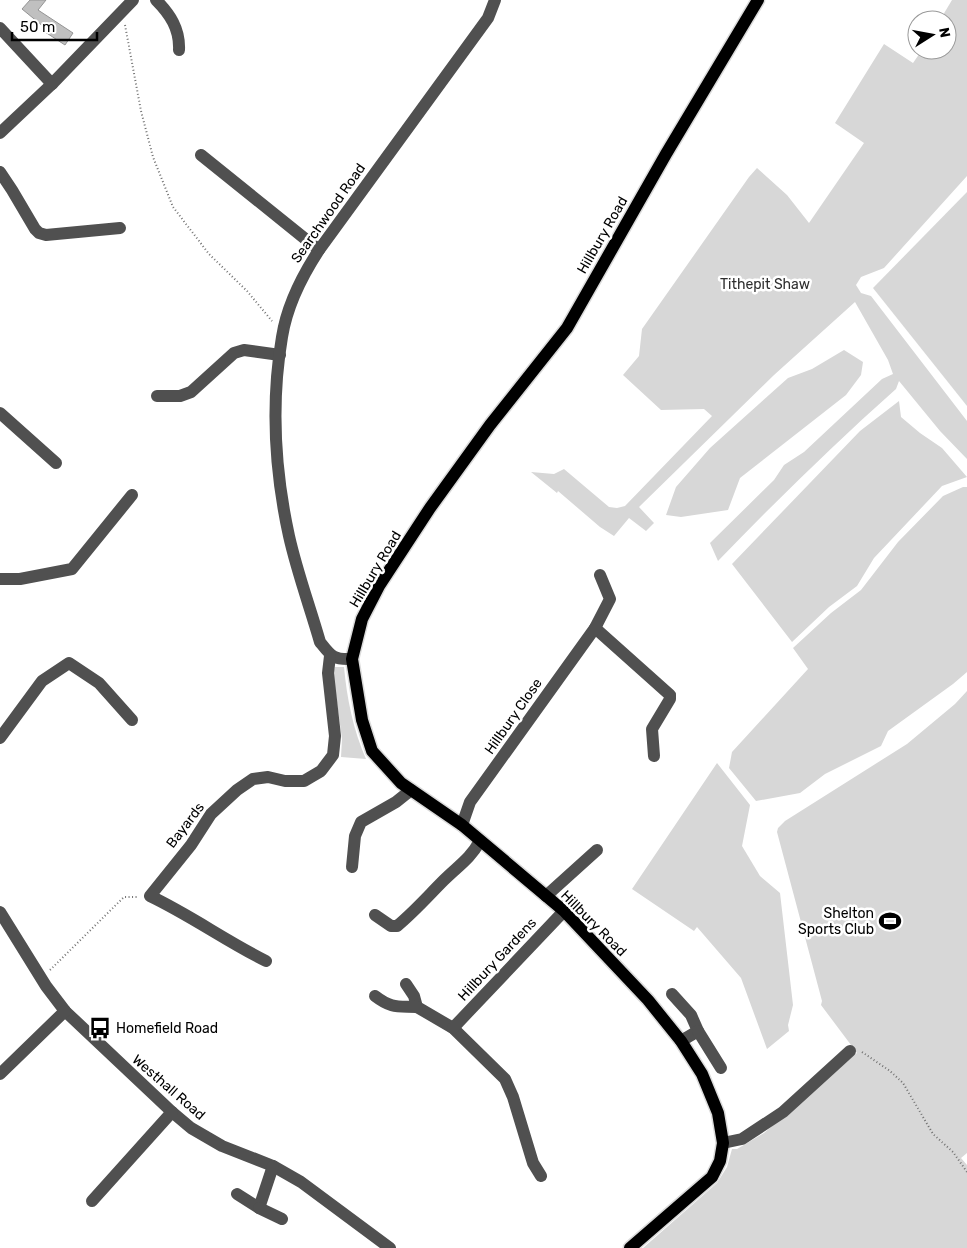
<svg xmlns="http://www.w3.org/2000/svg" width="967" height="1248" font-family="Rubik,sans-serif">
	<rect width="100%" height="100%" fill="#fff"/>
	<!-- green -->
	<g fill="#d7d7d7">
		<path d="M952,0H967V176L884,268L861,277L856,285L861,293L871,296L967,421V459L940,431L899,381L896,389C834,444 775,502 718,561L710,543L774,480L784,465L804,452L882,379L893,374L888,360L855,302L774,375L639,507L654,523L646,531L629,518L614,536L600,527L558,491L557,493L531,472L554,474L564,469L609,507L617,508L625,506L712,416L704,409L661,410L623,375L639,356L642,329L749,177L757,168L787,195L809,223L864,143L835,123L884,44L913,63L922,50H947V20H940Z"/>
		<path d="M967,192V406L873,288Z"/>
		<path d="M844,350L863,362L861,375L846,395L740,478L728,510L681,517L666,515L676,487L710,448L788,378L812,369Z"/>
		<path d="M899,401L901,417L920,433L942,448L967,477L942,486L874,558L857,586L829,607L792,642L732,564L860,431Z"/>
		<path d="M963,487H967V672L953,684L888,731L881,746L825,774L800,793L756,801L729,768L732,752L808,669L793,648L831,613L861,590L898,542L943,496Z"/>
		<path d="M335,667H344C347,699 353,729 366,759L341,757L342,739L333,673Z"/>
		<path d="M967,691V1153L961,1158L967,1165V1248H643L717,1183L727,1167L732,1149H737L764,1133L857,1053L821,1005L822,1001L777,832L778,828L785,821L907,744L955,704Z"/>
		<path d="M717,763L750,805L742,846L760,876L780,893L793,1005L788,1025L789,1031L767,1049L741,978L697,927L694,931L632,889Z"/>
	</g>
	<!-- building -->
	<path fill="#c0c0c0" stroke="#949494" d="M30,0H46L38,10L73,33L65,45L42,30L44,27L22,9Z"/>
	<g fill="none" stroke-linecap="round" stroke-linejoin="round">
		<!-- major casing -->
		<g stroke="#dbdbdb" stroke-width="15">
			<path id="major" d="M630,1248L712,1177L720,1161L723,1143L718,1113L702,1074L681,1041L648,1000L564,911L462,825L401,783L372,751L362,720L352,659L362,619L379,586L430,508L490,425L567,328L666,154L758,0"/>
		</g>
		<!-- path -->
		<g stroke="#727272" stroke-width="2" stroke-dasharray="1 2.5" stroke-linecap="butt">
			<path d="M125,25L141,111L153,157L173,207L209,254L247,291L272,321"/>
			<path d="M50,970L124,897H138"/>
			<path d="M862,1052L890,1071L903,1083L933,1134L953,1152L967,1172"/>
		</g>
		<!-- minor -->
		<g stroke="#505050" stroke-width="12">
			<path d="M156,0C170,14 180,29 179,50"/>
			<path d="M0,28L52,84"/>
			<path d="M0,133L52,84L133,0"/>
			<path d="M201,155L319,250"/>
			<path d="M0,172L12,190L35,229L39,233L46,235L120,228"/>
			<path d="M157,396H180L191,392L234,353L244,350L280,355"/>
			<path d="M0,413L56,463"/>
			<path d="M0,579H20L72,569L132,495"/>
			<path d="M595,628L670,695V699L652,729L654,756"/>
			<path d="M352,659C333,660 331,656 320,642C310,607 297,572 289,536C275,472 271,402 282,337C287,305 302,276 319,250L488,18L495,0"/>
			<path d="M0,738L42,681L69,663L99,683L132,720"/>
			<path d="M462,825L470,802L595,628L610,599L600,575"/>
			<path d="M352,867L355,836L361,822L396,802L411,790"/>
			<path d="M546,896L597,850"/>
			<path d="M0,912L46,986L65,1011L172,1112L191,1128L222,1146L273,1166L301,1182L390,1248"/>
			<path d="M375,915L391,926H397C414,912 428,896 444,880C458,866 470,859 480,841"/>
			<path d="M266,961C226,941 190,915 150,896L191,845L211,814L237,790L253,779L268,777L285,781H304L321,771L333,755L335,736L328,673L330,656"/>
			<path d="M406,984L414,996L417,1007L453,1028L505,1079L513,1097L533,1163L541,1176"/>
			<path d="M672,994L691,1015L698,1031L681,1041"/>
			<path d="M375,996C392,1009 398,1006 417,1007"/>
			<path d="M453,1028L564,911"/>
			<path d="M698,1031L721,1068"/>
			<path d="M0,1074L65,1011"/>
			<path d="M723,1143L742,1139L783,1112L850,1051"/>
			<path d="M237,1194L259,1208L273,1166"/>
			<path d="M92,1201L172,1112"/>
			<path d="M259,1208L282,1219"/>
		</g>
		<!-- major -->
		<use href="#major" stroke="#000" stroke-width="12"/>
	</g>
	<!-- icons -->
	<defs>
		<g id="stadium-bare" transform="scale(1.725)"><path d="M0-5a6.5 5 0 1 0 0 10a6.5 5 0 1 0 0-10ZM-3.5-1.8h7v3.6h-7Z" fill="#000" stroke="#fff" stroke-width="2.5" paint-order="stroke"/></g>
		<g id="bus-bare" transform="scale(1.725)"><path d="M-5-6H5V4H4V6H2V4H-2V6H-4V4H-5ZM-3.5-4V0h7V-4ZM-3.5 1.2v1.5H-2V1.2ZM2 1.2v1.5H3.5V1.2Z" fill="#000" stroke="#fff" stroke-width="2.5" paint-order="stroke"/></g>
	</defs>
	<g fill-rule="evenodd">
		<use href="#stadium-bare" x="890" y="921"/>
		<use href="#bus-bare" x="100" y="1028"/>
	</g>
	<g text-anchor="middle" stroke-width="5" stroke-linejoin="round" paint-order="stroke">
		<!-- street labels -->
		<g font-size="14" fill="#000" stroke="#fff">
			<text transform="translate(328 213) rotate(-55)" y="5">Searchwood Road</text>
			<text transform="translate(602 235) rotate(-60)" y="5">Hillbury Road</text>
			<text transform="translate(375 569) rotate(-59)" y="5">Hillbury Road</text>
			<text transform="translate(513 716) rotate(-55)" y="5">Hillbury Close</text>
			<text transform="translate(185 825) rotate(-53)" y="5">Bayards</text>
			<text transform="translate(594 923) rotate(45)" y="5">Hillbury Road</text>
			<text transform="translate(497 959) rotate(-47)" y="5">Hillbury Gardens</text>
			<text transform="translate(169 1087) rotate(41)" y="5">Westhall Road</text>
		</g>
		<!-- park labels -->
		<g font-size="14" fill="#2e2e2e" stroke="#fff">
			<text x="765" y="289">Tithepit Shaw</text>
		</g>
		<!-- poi labels -->
		<g font-size="14" fill="#000" stroke="#fff" text-anchor="end">
			<text x="874" y="918">Shelton<tspan x="874" dy="16">Sports Club</tspan></text>
			<text x="116" y="1033" text-anchor="start">Homefield Road</text>
		</g>
	</g>
	<!-- north arrow -->
	<g transform="translate(932 35) rotate(79)"><circle r="24" fill="#ffffff" stroke="#999999"/>
	<path d="M0-4L9 19L0 12L-9 19Z" fill="#000000"/>
	<text y="-8" font-size="14" font-weight="bold" text-anchor="middle" fill="#000000">N</text>
	</g>
	<!-- scale -->
	<path d="M12 32v8h85v-8" fill="none" stroke="#000000" stroke-width="2.5"/>
	<text x="20" y="32" font-size="15" fill="#000000" stroke="#ffffff" stroke-width="4" paint-order="stroke">50 m</text>
</svg>
